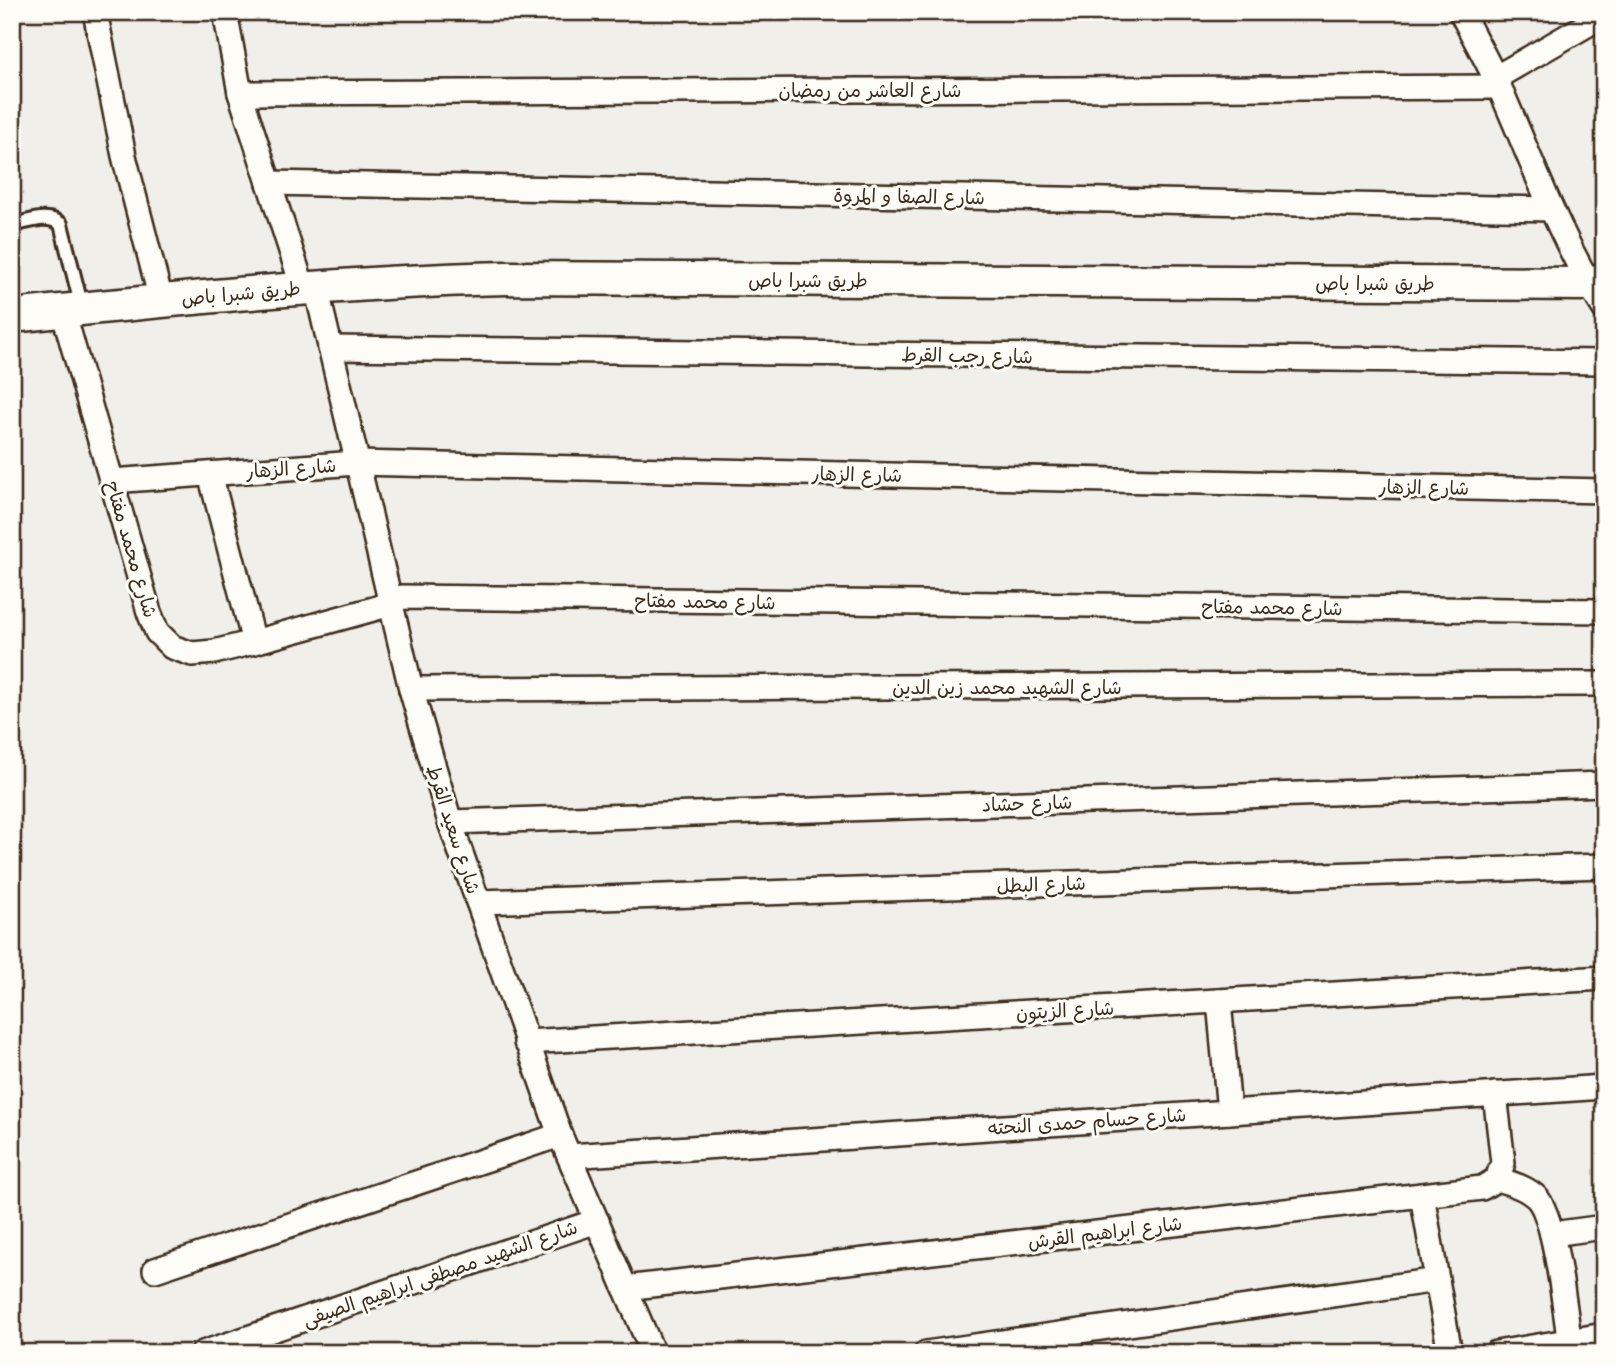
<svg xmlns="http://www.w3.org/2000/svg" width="1616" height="1365" font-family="'Playpen Sans','Playpen Sans Arabic',sans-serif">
	<rect width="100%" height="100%" fill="#f1efea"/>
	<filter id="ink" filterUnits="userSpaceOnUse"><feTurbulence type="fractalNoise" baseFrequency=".0143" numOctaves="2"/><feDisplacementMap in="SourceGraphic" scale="14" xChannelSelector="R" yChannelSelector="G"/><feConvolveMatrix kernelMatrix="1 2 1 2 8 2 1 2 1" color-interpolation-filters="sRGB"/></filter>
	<g filter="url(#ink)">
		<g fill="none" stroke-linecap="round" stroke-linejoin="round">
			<!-- service casing -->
			<g stroke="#3b2a1e" stroke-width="18">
				<path id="service" d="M12,225C29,222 47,213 61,224L82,308"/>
			</g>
			<!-- minor casing -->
			<g stroke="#3b2a1e" stroke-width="28">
				<g id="minor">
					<path d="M95,12L124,156L161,300"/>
					<path d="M225,12L240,93L303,288"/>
					<path d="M1461,12C1473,36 1487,60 1498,84C1532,160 1559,238 1604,308"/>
					<path d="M1495,78L1604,15"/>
					<path d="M240,93L1499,87"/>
					<path d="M269,183L1550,209"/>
					<path d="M316,287L411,689L450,822L560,1135L653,1353"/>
					<path d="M63,311L149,612L157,632L172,647L192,654L214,652L254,642L377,608L402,597L1604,611"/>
					<path d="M330,348L1604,362"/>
					<path d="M210,474L254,642"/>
					<path d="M112,481L356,463L1604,491"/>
					<path d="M411,689L1604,684"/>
					<path d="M450,822L1604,784"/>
					<path d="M478,902L1604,866"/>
					<path d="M1219,1001L1229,1112"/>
					<path d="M526,1042L1604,978"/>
					<path d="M569,1156L1604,1087"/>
					<path d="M1497,1179C1510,1183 1525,1187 1536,1197C1556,1216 1566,1320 1571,1353"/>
					<path d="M1422,1195L1450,1353"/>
					<path d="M1552,1234L1604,1227"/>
					<path d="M155,1270L560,1135"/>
					<path d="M625,1288L1482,1188L1497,1179L1503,1163L1495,1094"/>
					<path d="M203,1353L597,1221"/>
					<path d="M926,1353L1437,1280"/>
					<path d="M1496,1353L1604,1335"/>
				</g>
			</g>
			<!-- secondary casing -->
			<g stroke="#3b2a1e" stroke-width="37">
				<path id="secondary" d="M12,316C177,299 341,282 507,278L1588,284L1604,279"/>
			</g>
			<!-- service -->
			<use href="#service" stroke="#fdfcf7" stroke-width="12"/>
			<!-- minor -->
			<use href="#minor" stroke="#fdfcf7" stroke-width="23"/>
			<!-- secondary -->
			<use href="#secondary" stroke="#fdfcf7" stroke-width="32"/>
		</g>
	</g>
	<g text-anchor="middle" stroke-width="6" stroke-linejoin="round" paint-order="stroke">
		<!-- street labels -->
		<g font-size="19" fill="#3b2a1e" stroke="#fdfcf7">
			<text x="870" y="97">شارع العاشر من رمضان</text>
			<text transform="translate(909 196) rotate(1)" y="7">شارع الصفا و المروة</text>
			<text x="808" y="287">طريق شبرا باص</text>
			<text x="1375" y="290">طريق شبرا باص</text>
			<text transform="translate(241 293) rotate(-5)" y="7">طريق شبرا باص</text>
			<text transform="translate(967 355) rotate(1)" y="7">شارع رجب القرط</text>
			<text transform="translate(291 468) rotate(-4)" y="7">شارع الزهار</text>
			<text transform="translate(857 474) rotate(1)" y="7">شارع الزهار</text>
			<text transform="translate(1424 487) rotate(1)" y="7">شارع الزهار</text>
			<text transform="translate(132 549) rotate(74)" y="7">شارع محمد مفتاح</text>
			<text transform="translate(705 601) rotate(1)" y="7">شارع محمد مفتاح</text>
			<text transform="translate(1272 607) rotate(1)" y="7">شارع محمد مفتاح</text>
			<text x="1007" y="694">شارع الشهيد محمد زين الدين</text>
			<text transform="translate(1027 803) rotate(-2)" y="7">شارع حشاد</text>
			<text transform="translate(454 829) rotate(72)" y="7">شارع سعيد القرط</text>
			<text transform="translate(1041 884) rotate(-2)" y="7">شارع البطل</text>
			<text transform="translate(1065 1010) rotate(-3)" y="7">شارع الزيتون</text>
			<text transform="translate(1087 1121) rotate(-4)" y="7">شارع حسام حمدى النحته</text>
			<text transform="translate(1105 1232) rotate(-7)" y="7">شارع ابراهيم القرش</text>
			<text transform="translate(440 1273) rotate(-19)" y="7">شارع الشهيد مصطفى ابراهيم الصيفى</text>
		</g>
	</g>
	<!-- margin -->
	<rect width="1616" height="1365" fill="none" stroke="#fdfcf7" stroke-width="42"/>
	<rect x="21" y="21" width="1574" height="1323" fill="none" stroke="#3b2a1e" stroke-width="2.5" filter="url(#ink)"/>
</svg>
